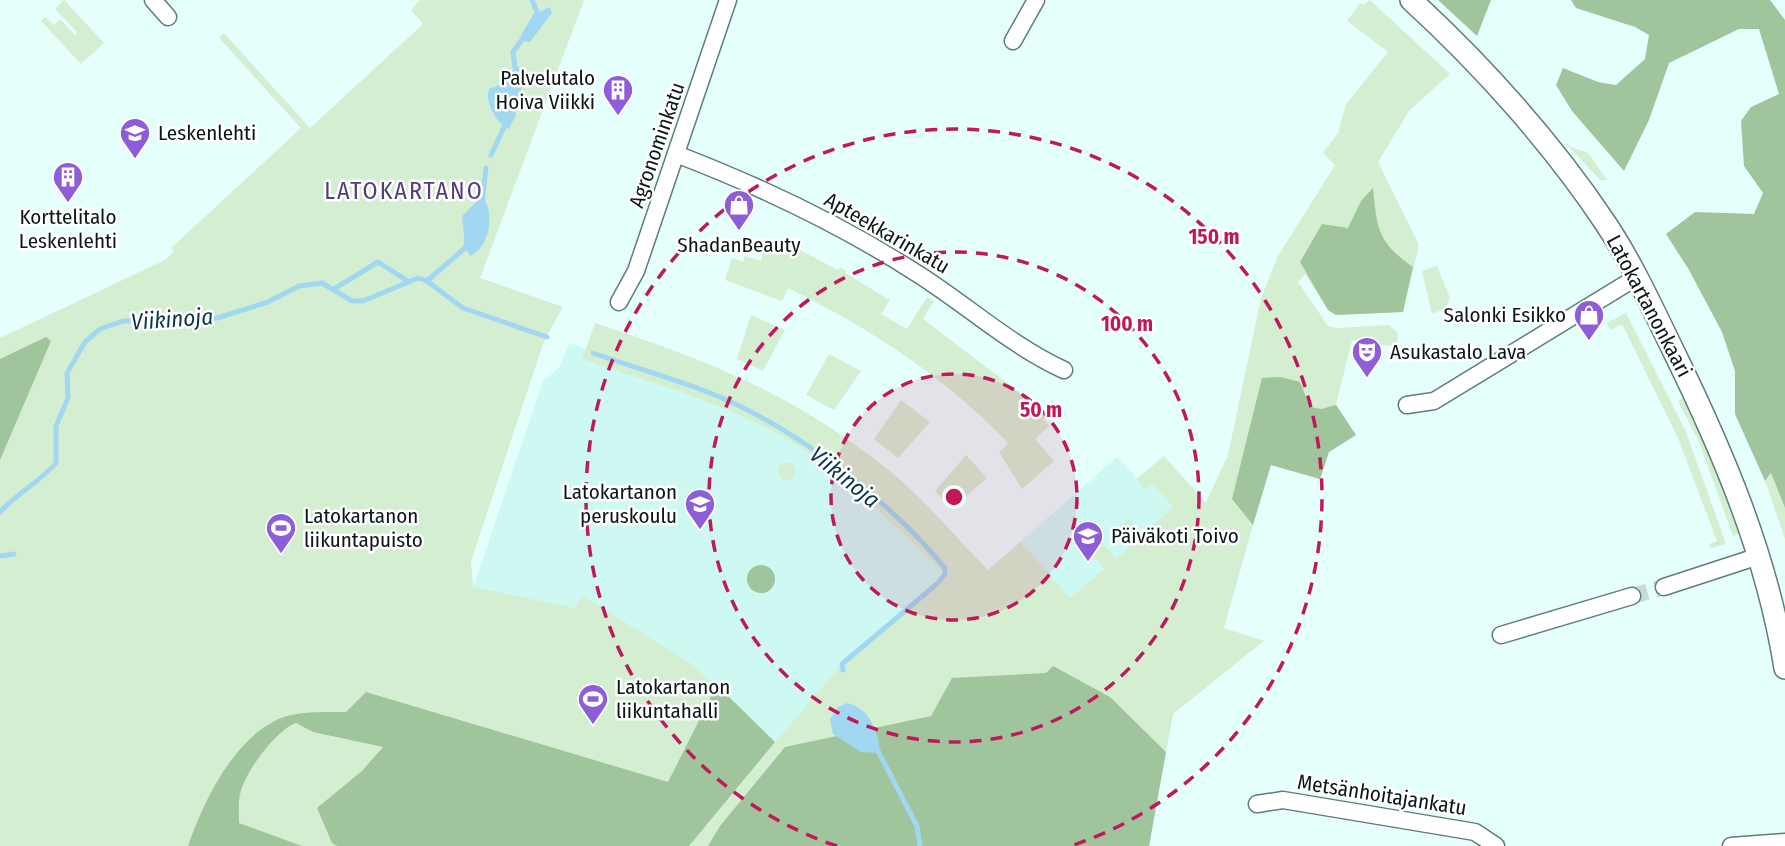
<svg xmlns="http://www.w3.org/2000/svg" width="1785" height="846" font-family="'Fira Sans Condensed',sans-serif">
	<rect width="100%" height="100%" fill="#e5fffc"/>
	<!-- built -->
	<g fill="#cef9f3">
		<path d="M569,343L707,392L804,444L875,498L945,574L938,583L842,664L775,742L692,664L583,597L576,608L473,588L543,381L560,367Z"/>
		<path d="M1164,456L1206,504L1137,656L988,570L1117,457L1137,478Z"/>
	</g>
	<!-- green -->
	<g fill="#d4eed2">
		<path d="M64,0L104,43L81,64L41,21L45,17L54,25L60,19L75,35L77,32L55,9Z"/>
		<path d="M420,0H584L480,278L563,307L544,341L471,561L473,587L575,608L583,596L692,664L775,742L842,664L938,583L945,574C899,531 853,481 800,447C734,405 655,384 582,359L595,323C707,360 792,393 886,468C924,498 954,536 988,570L1021,542L1070,598L1104,569L1092,554L1103,544L1116,559L1133,544L1119,528L1129,519L1143,534L1173,507L1153,484L1145,490L1137,479L1164,456L1206,503L1228,455L1261,298L1278,256L1335,165L1323,153L1338,133L1346,104L1388,52L1347,21L1360,3L1363,5L1370,0L1450,74L1409,111L1378,162L1419,245L1403,312L1336,315L1328,310L1305,274L1298,282L1328,326L1338,328L1389,325L1397,332L1398,347L1352,340L1336,405L1356,435L1329,452L1320,479L1270,465L1224,628L1264,641L1173,714L1149,846H0V338L165,260L174,252L171,248L301,128L219,38L224,33L310,128L423,24L411,10Z"/>
		<path d="M1562,139L1571,147L1588,153L1607,180H1600Z"/>
		<path d="M781,240L838,270L840,267L846,271L845,273L890,300L881,314L907,329L927,297L934,301L923,319L1048,414L1044,419L1049,426L1035,439L1054,461L1022,489L999,452L1008,443C944,376 871,329 788,288L782,301L725,280L732,258L743,262L745,256L761,261L766,244L779,247Z"/>
		<path d="M1437,266L1450,298L1445,308L1432,314L1422,271Z"/>
		<path d="M1626,313L1686,432L1726,544L1711,548L1709,544L1717,541L1678,438L1622,324L1610,330L1607,323Z"/>
		<path d="M751,315L785,330L763,371L737,359Z"/>
		<path d="M829,354L861,371L834,410L806,395Z"/>
		<path d="M1682,398L1696,419L1741,533L1733,536L1699,442L1678,401Z"/>
		<path d="M901,400L930,422L898,458L874,439Z"/>
		<path d="M966,455L987,478L952,509L935,491Z"/>
		<circle cx="787" cy="471" r="9"/>
		<path d="M1771,473L1785,508V539L1765,481Z"/>
	</g>
	<!-- forest -->
	<g fill="#a0c49c">
		<path d="M1438,0H1491L1477,36Z"/>
		<path d="M1571,0H1770L1785,20V508L1771,473L1765,481L1735,414V371L1722,332L1689,270L1666,234L1695,212L1754,214L1763,193L1744,166L1741,121L1751,107L1779,94L1759,29H1739L1669,63L1649,120L1624,171L1572,111L1556,85L1563,68L1598,82L1616,85L1645,59L1649,35L1635,27L1576,8Z"/>
		<path d="M1373,188C1377,228 1377,242 1413,267L1403,312L1336,315L1328,310L1300,262L1322,224L1348,228L1361,201Z"/>
		<path d="M46,337L51,341L0,460V359Z"/>
		<path d="M1281,377L1300,382L1310,407L1321,409L1336,405L1356,435L1329,452L1320,479L1271,465L1253,525L1232,499L1262,378Z"/>
		<circle cx="761" cy="579" r="14"/>
		<path d="M1053,666L1110,697L1166,752L1149,846H708L720,826L785,747L931,716L952,678L1046,673Z"/>
		<path d="M717,685L775,742L689,846H337L332,843L317,808L362,771L383,747L313,732L296,723C277,729 243,774 240,795C238,803 239,814 239,823L302,846H188C204,800 236,732 287,716C305,711 327,712 346,712L366,692L668,782Z"/>
	</g>
	<!-- water -->
	<g fill="#a2d7f2">
		<path d="M550,7L552,13L530,42L523,41L521,35L533,15Z"/>
		<path d="M516,64C528,77 522,90 514,104L516,115L509,129C498,125 484,102 489,89L506,82Z"/>
		<path d="M479,199H484C495,215 489,248 470,256L465,248L462,216Z"/>
		<path d="M847,703C869,707 879,733 880,753L861,752L833,734L830,719L838,707Z"/>
	</g>
	<g fill="none" stroke-linecap="round" stroke-linejoin="round">
		<!-- stream -->
		<g stroke="#a2d7f2" stroke-width="5">
			<path d="M532,0L537,12L535,16"/>
			<path d="M515,68L513,52L526,34"/>
			<path d="M491,155L506,123"/>
			<path d="M482,204L486,168"/>
			<path d="M427,281L465,248L467,242"/>
			<path d="M334,289L378,262L408,281"/>
			<path d="M593,353C630,366 668,377 705,391C791,424 886,497 945,568V574L938,583L842,664L843,670"/>
			<path d="M0,512C17,493 40,482 56,463V426L68,398L67,373L85,342L100,329L123,321L217,318L268,302L299,286L322,283L352,301H363L418,278L427,281L463,308L547,337"/>
			<path d="M0,556L14,554"/>
			<path d="M876,747L917,826L920,846"/>
		</g>
		<!-- minor-tunnel -->
		<path stroke="#c4dcda" stroke-width="16" stroke-dasharray="16 8" stroke-linecap="butt" d="M1632,596L1664,587"/>
		<!-- minor casing -->
		<g stroke="#5f7d79" stroke-width="19">
			<g id="minor">
				<path d="M153,0L168,17"/>
				<path d="M1013,41L1036,0"/>
				<path d="M676,154C762,187 844,226 921,276C969,307 1012,346 1064,370"/>
				<path d="M619,302L636,271L728,0"/>
				<path d="M1407,405L1434,401L1637,277"/>
				<path d="M1664,587L1759,556"/>
				<path d="M1501,635L1632,596"/>
				<path d="M1257,804L1283,800L1475,832L1496,846"/>
				<path d="M1731,846L1785,842"/>
			</g>
		</g>
		<!-- tertiary casing -->
		<g stroke="#5f7d79" stroke-width="24">
			<path id="tertiary" d="M1411,0C1482,65 1553,144 1606,224C1632,263 1652,307 1673,350C1723,452 1767,555 1785,668"/>
		</g>
		<!-- minor -->
		<use href="#minor" stroke="#fff" stroke-width="16"/>
		<!-- tertiary -->
		<use href="#tertiary" stroke="#fff" stroke-width="21"/>
	</g>
	<!-- distance rings -->
	<circle cx="954" cy="497" r="123" fill="#c2185b" fill-opacity=".12"/>
	<g fill="none" stroke="#c2185b" stroke-width="3.5" stroke-dasharray="12 9">
		<circle cx="954" cy="497" r="123"/>
		<circle cx="954" cy="497" r="245"/>
		<path d="M837 846A368 368 0 1 1 1071 846"/>
	</g>
	<!-- icons -->
	<defs>
		<g id="building-pin" transform="scale(1.575)"><path d="M0 17L-7.5 6A9.5 9.5 0 1 1 7.5 6Z" fill="#8e5ed8" stroke="#fff"/><path d="M-4-6H4V6H1V3H-1V6H-4ZM-2.5-4.3h1.7v1.8h-1.7ZM.8-4.3h1.7v1.8H.8ZM-2.5-1h1.7V.8h-1.7ZM.8-1h1.7V.8H.8Z" fill="#fff"/></g>
		<g id="school-pin" transform="scale(1.575)"><path d="M0 17L-7.5 6A9.5 9.5 0 1 1 7.5 6Z" fill="#8e5ed8" stroke="#fff"/><path d="M0-5L7-2L0 1L-7-2ZM-4 1L0 2.5L4 1V4Q0 6-4 4Z" fill="#fff"/></g>
		<g id="shop-pin" transform="scale(1.575)"><path d="M0 17L-7.5 6A9.5 9.5 0 1 1 7.5 6Z" fill="#8e5ed8" stroke="#fff"/><path d="M-5-2.5h2.3a2.7 3.5 0 0 1 5.4 0H5L5.5 6h-11ZM-1.5-2.5h3a1.5 2.3 0 0 0-3 0Z" fill="#fff"/></g>
		<g id="theatre-pin" transform="scale(1.575)"><path d="M0 17L-7.5 6A9.5 9.5 0 1 1 7.5 6Z" fill="#8e5ed8" stroke="#fff"/><path d="M-5-5.5Q0-4 5-5.5V0Q5 5 0 6Q-5 5-5 0ZM-3.3-2.5H-1v1.5H-3.3ZM1-2.5H3.3v1.5H1ZM-2.8 1Q0 5.5 2.8 1Z" fill="#fff"/></g>
		<g id="stadium-pin" transform="scale(1.575)"><path d="M0 17L-7.5 6A9.5 9.5 0 1 1 7.5 6Z" fill="#8e5ed8" stroke="#fff"/><path d="M0-5a6.5 5 0 1 0 0 10a6.5 5 0 1 0 0-10ZM-3.5-1.8h7v3.6h-7Z" fill="#fff"/></g>
	</defs>
	<g fill-rule="evenodd">
		<use href="#building-pin" x="618" y="90"/>
		<use href="#school-pin" x="135" y="133"/>
		<use href="#building-pin" x="68" y="177"/>
		<use href="#shop-pin" x="739" y="205"/>
		<use href="#shop-pin" x="1589" y="315"/>
		<use href="#theatre-pin" x="1367" y="352"/>
		<use href="#school-pin" x="700" y="504"/>
		<use href="#stadium-pin" x="281" y="528"/>
		<use href="#school-pin" x="1088" y="536"/>
		<use href="#stadium-pin" x="593" y="699"/>
	</g>
	<g text-anchor="middle" stroke-width="5" stroke-linejoin="round" paint-order="stroke">
		<!-- poi labels -->
		<g font-size="21" fill="#0c1817" stroke="#fff" text-anchor="start">
			<text x="595" y="85" text-anchor="end">Palvelutalo<tspan x="595" dy="24">Hoiva Viikki</tspan></text>
			<text x="158" y="140">Leskenlehti</text>
			<text x="68" y="224" text-anchor="middle">Korttelitalo<tspan x="68" dy="24">Leskenlehti</tspan></text>
			<text x="739" y="252" text-anchor="middle">ShadanBeauty</text>
			<text x="1566" y="322" text-anchor="end">Salonki Esikko</text>
			<text x="1390" y="359">Asukastalo Lava</text>
			<text x="677" y="499" text-anchor="end">Latokartanon<tspan x="677" dy="24">peruskoulu</tspan></text>
			<text x="304" y="523">Latokartanon<tspan x="304" dy="24">liikuntapuisto</tspan></text>
			<text x="1111" y="543">Päiväkoti Toivo</text>
			<text x="616" y="694">Latokartanon<tspan x="616" dy="24">liikuntahalli</tspan></text>
		</g>
		<!-- street labels -->
		<g font-size="21" fill="#0c1817" stroke="#fff">
			<text transform="translate(657 145) rotate(-71)" y="7">Agronominkatu</text>
			<text transform="translate(887 233) rotate(30)" y="7">Apteekkarinkatu</text>
			<text transform="translate(1649 306) rotate(62)" y="7">Latokartanonkaari</text>
			<text transform="translate(1382 795) rotate(9)" y="7">Metsänhoitajankatu</text>
		</g>
		<!-- water labels -->
		<g font-size="23" font-style="italic" fill="#09364a" stroke="#fff">
			<text transform="translate(172 319) rotate(-4)" y="8">Viikinoja</text>
			<text transform="translate(845 477) rotate(39)" y="8">Viikinoja</text>
		</g>
		<!-- quarter labels -->
		<g font-size="24" letter-spacing="2" fill="#533d7a" stroke="#fff">
			<text x="404" y="199">LATOKARTANO</text>
		</g>
	</g>
	<circle cx="954" cy="497" r="10" fill="#c2185b" stroke="#fff" stroke-width="3.5"/>
	<g font-size="21" text-anchor="middle" font-weight="bold" fill="#c2185b" stroke="#fff" stroke-width="5" stroke-linejoin="round" paint-order="stroke">
		<text x="1214" y="244">150 m</text>
		<text x="1127" y="331">100 m</text>
		<text x="1041" y="417">50 m</text>
	</g>
</svg>
